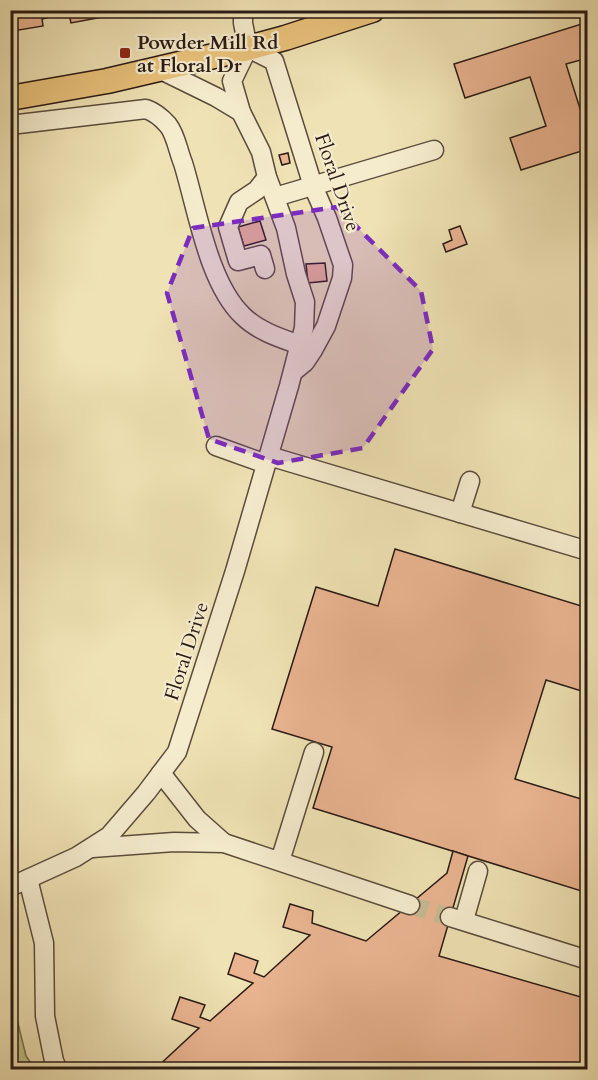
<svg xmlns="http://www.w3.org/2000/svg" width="598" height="1080" font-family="Cardo,serif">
	<rect width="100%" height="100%" fill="#efe2b4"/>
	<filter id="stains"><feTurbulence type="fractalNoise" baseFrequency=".00333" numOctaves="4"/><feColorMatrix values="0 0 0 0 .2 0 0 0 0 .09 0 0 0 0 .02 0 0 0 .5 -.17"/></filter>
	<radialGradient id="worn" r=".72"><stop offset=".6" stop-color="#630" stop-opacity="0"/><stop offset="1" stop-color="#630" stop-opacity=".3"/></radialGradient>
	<!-- green -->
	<path fill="#c1c187" stroke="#756e4e" stroke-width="1.5" d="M10,934L15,940L12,999L26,1056L35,1069H11Z"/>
	<!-- building -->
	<g fill="#eab491" stroke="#291a14" stroke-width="1.5">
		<path d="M10,10H46L47,18L42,19L43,26L13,31Z"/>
		<path d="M68,10H101L103,17L71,23Z"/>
		<path d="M588,22V58L566,64L582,115L588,113V149L521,170L510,138L546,126L530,77L465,98L454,64Z"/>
		<path d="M288,153L290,163L282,165L279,155Z"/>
		<path d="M260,221L266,240L244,246L238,227Z"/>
		<path d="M460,226L467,244L446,252L443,244L452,240L449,230Z"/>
		<path d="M325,263L327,281L308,283L306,264Z"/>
		<path d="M395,549L588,608V693L546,680L515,779L588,801V893L313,808L332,747L272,729L316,587L378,606Z"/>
		<path d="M453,851L468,856L439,956L588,999V1070H154L199,1028L172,1019L180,997L205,1005L200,1017L210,1021L253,983L228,974L235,953L258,961L254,973L264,977L310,935L283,927L290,904L313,911L312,923L366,941L447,873Z"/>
	</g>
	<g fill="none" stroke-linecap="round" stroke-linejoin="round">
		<!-- minor-tunnel -->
		<path stroke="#c7ba94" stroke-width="18" stroke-dasharray="18 9" stroke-linecap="butt" d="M410,905L450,917"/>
		<!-- minor casing -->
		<g stroke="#5a4c3c" stroke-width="21">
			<g id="minor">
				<path d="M248,48L274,61L313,186L327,218L343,265L342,278L326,326L313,350L305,362L294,371"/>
				<path d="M159,69L216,97L241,112"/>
				<path d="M10,125L146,109C155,112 161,117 168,125C176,135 178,151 183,163C197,208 208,283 243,316C258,331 280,338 300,345"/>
				<path d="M275,197L434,150"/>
				<path d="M265,269L261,255L238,261L228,227L239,202L257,190L267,177"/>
				<path d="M216,446L266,464"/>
				<path d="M269,456L588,551"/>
				<path d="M460,513L470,481"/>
				<path d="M161,773L197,819L224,843"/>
				<path d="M92,848L174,842L224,843L410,905"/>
				<path d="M280,861L314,752"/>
				<path d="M28,879L44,943L45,1016L54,1061L58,1070"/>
				<path d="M10,887L76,857L109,836L146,793L177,752L235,571L289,386L304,328L305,302L296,274L286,228L267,177L261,152L241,112L232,81L248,48L243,23V10"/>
				<path d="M450,917L588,960"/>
				<path d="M464,920L478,871"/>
			</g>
		</g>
		<!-- major casing -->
		<g stroke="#291a14" stroke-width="27">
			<path id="major" d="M10,98L107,81L248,48L285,38L372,10"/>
		</g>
		<!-- minor -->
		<use href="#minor" stroke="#f5ecce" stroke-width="18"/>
		<!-- major -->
		<use href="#major" stroke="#e8c17a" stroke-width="24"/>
	</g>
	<!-- marked area -->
	<path fill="#7b2cbf" fill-opacity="0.2" stroke="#7b2cbf" stroke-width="4.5" stroke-dasharray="12 8" stroke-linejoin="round" d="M337,207L421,291L433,349L363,448L278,463L209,439L167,293L193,228Z"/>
	<!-- markers -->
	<rect fill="#8f2418" stroke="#f5ecce" stroke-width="2" x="119" y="47" width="12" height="12" rx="3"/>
	<g text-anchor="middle" stroke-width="4.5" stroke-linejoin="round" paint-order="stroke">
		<!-- poi labels -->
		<g font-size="20" font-weight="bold" fill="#291a14" stroke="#f5ecce" text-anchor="start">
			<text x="137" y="49">Powder Mill Rd<tspan x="137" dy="23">at Floral Dr</tspan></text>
		</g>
		<!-- street labels -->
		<g font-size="20" fill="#291a14" stroke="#f5ecce">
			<text transform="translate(338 182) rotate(71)" y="7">Floral Drive</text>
			<text transform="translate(186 651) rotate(-72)" y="7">Floral Drive</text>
		</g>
	</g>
	<!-- margin -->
	<rect width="598" height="1080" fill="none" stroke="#efe2b4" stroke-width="36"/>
	<rect x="12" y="12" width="574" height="1056" fill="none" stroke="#291a14" stroke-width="3"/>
	<rect x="18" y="18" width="562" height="1044" fill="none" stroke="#291a14" stroke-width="1.5"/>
	<rect width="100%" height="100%" filter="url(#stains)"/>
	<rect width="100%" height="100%" fill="url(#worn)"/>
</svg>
